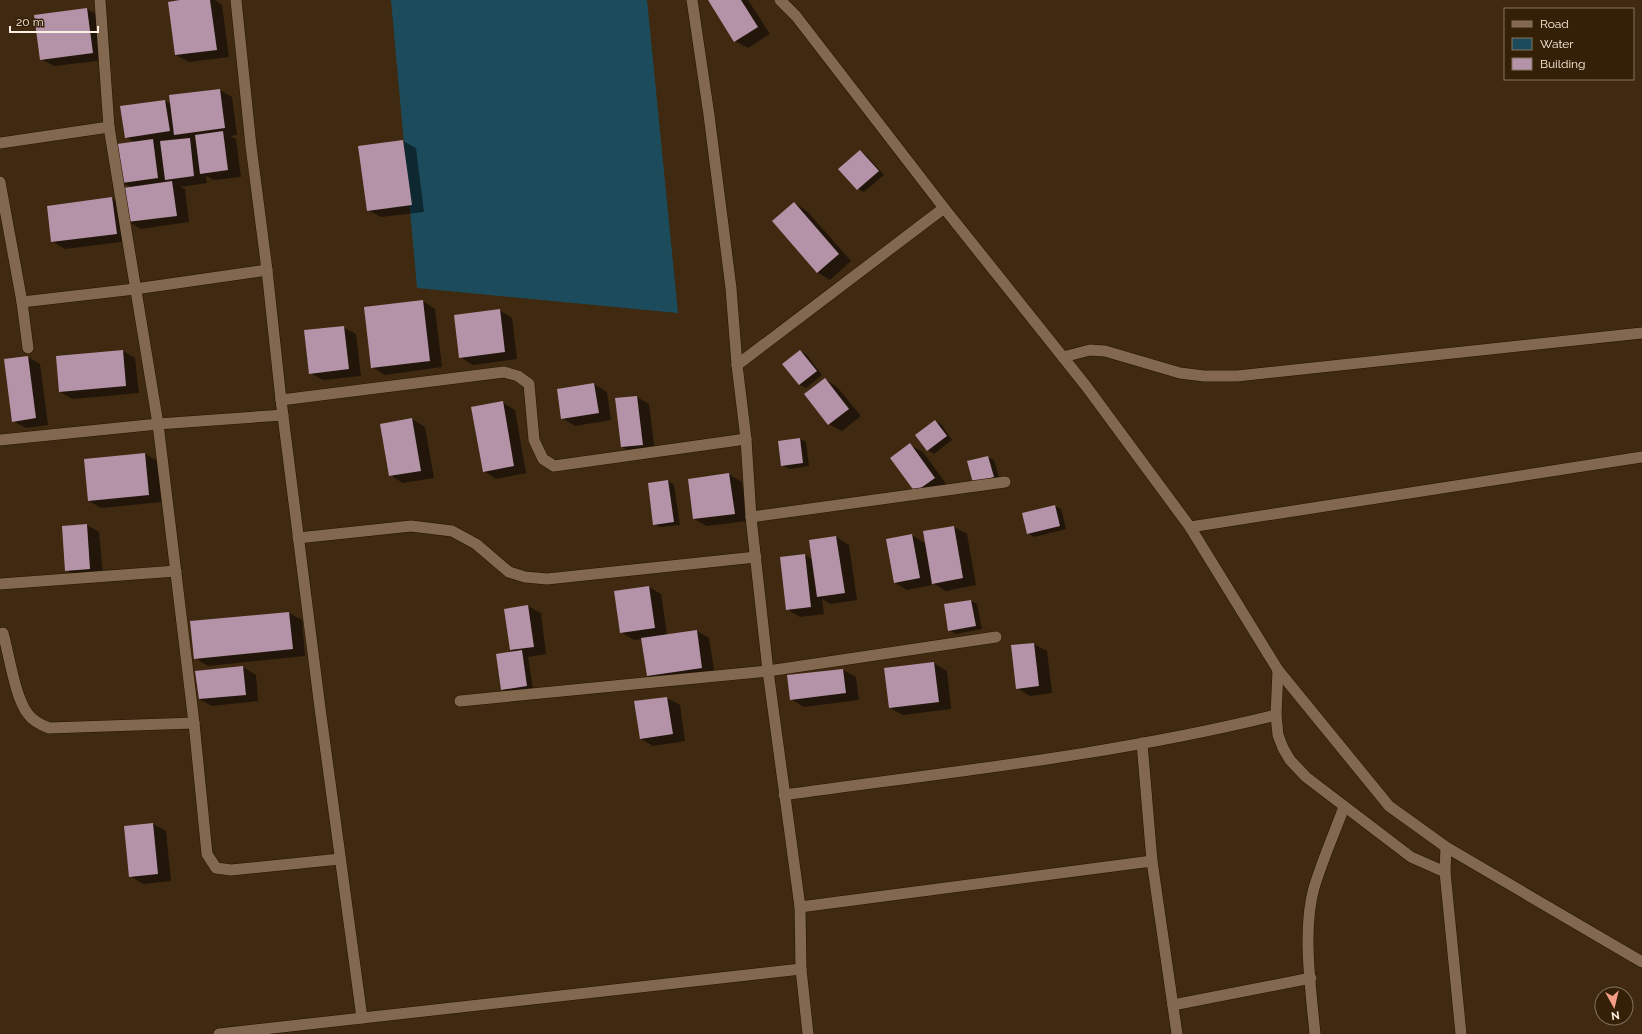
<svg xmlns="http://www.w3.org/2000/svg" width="1642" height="1034" font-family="Raleway,sans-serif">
	<rect width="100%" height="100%" fill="#3f2a11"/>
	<!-- water -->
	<path fill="#1c4c5c" d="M391,0H647L678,313L417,288Z"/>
	<!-- shadow -->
	<g fill="#0007">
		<path d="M188,0H215L222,5L229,57L189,62L176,55Z"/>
		<path d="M709,0H748L770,34L748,48L735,41Z"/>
		<path d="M87,9L100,16L105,60L54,66L41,59Z"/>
		<path d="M220,90L232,97L237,135L230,136L236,139L241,177L214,180L206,176L207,183L180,187L185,189L189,222L141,229L126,220L129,241L65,249L52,241L112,198L126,206L131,187L123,183L135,142L126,137L121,107L165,101L171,104Z"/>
		<path d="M403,141L416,148L424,212L381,217L368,210Z"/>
		<path d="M860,151L866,155L884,175L864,192L858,189Z"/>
		<path d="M794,203L807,211L851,261L830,280L817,272Z"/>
		<path d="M423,301L435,309L442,367L385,375L372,367Z"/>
		<path d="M499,310L512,318L517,359L473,365L460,357Z"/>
		<path d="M343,327L356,334L361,376L323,380L310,373Z"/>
		<path d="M123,351L135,358L139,393L73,399L60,392Z"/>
		<path d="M800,351L806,354L822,375L806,388L800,385L783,364Z"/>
		<path d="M28,357L40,364L48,425L26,428L13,421Z"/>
		<path d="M825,379L837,387L861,416L842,431L829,424Z"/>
		<path d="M594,384L607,392L611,420L575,426L562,418L558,390Z"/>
		<path d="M637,397L649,404L655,452L635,454L622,447Z"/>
		<path d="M502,402L515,410L526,473L496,479L484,471Z"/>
		<path d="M412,419L425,427L434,478L403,483L390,475Z"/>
		<path d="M935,421L941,424L952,440L934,454L928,450Z"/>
		<path d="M800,439L806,442L809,466L789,469L782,465Z"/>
		<path d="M910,445L923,452L947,485L928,499L916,491Z"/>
		<path d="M145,454L158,461L162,502L101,508L89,501Z"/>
		<path d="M988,457L994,460L1000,480L980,486Z"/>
		<path d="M729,474L742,482L747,521L707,526L694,519Z"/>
		<path d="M668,481L674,485L680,525L660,527L654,524Z"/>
		<path d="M1055,506L1061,509L1066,529L1034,537L1028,533Z"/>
		<path d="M87,525L99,532L103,576L79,578L66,570Z"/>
		<path d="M954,527L967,534L976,585L946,591L931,582L932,585L907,590L894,582L912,535L926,544Z"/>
		<path d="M836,537L849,545L857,600L831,604L822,599L824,614L800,617L787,609L805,555L813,560Z"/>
		<path d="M649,587L661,594L667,635L697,631L709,638L715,675L660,683L648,676L642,639L634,640L621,632Z"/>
		<path d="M971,601L977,604L982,629L956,634L949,630Z"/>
		<path d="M528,606L541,613L546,654L528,657L533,689L508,693L502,690L516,652L511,650L505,610Z"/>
		<path d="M289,613L302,620L305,656L208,666L195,658L191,622Z"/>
		<path d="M1034,644L1047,651L1052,693L1030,696L1017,688Z"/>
		<path d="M934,663L947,671L951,709L903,715L890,708Z"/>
		<path d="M243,667L256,675L258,701L212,706L199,699Z"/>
		<path d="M843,670L856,677L859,700L804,707L791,699Z"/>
		<path d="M667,698L680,705L685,741L653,746L641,739L635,702Z"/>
		<path d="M153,824L166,831L171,881L143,884L130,876L125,826Z"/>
	</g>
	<!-- building -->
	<g fill="#b493a9">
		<path d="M180,0H210L217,50L175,55L168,2Z"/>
		<path d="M708,0H741L758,27L734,42Z"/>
		<path d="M87,8L93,53L40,60L34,15Z"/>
		<path d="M220,89L225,128L174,135L169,95Z"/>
		<path d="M165,100L170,131L125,138L120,106Z"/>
		<path d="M223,131L228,170L200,174L195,135Z"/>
		<path d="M190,138L194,176L165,180L160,141Z"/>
		<path d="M153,139L158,178L122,183L117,144Z"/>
		<path d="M403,140L412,205L367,211L358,146Z"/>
		<path d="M860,150L879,171L857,190L838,169Z"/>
		<path d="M172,181L177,216L127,222L123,188Z"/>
		<path d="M112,197L117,234L51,242L47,206Z"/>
		<path d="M794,202L839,254L817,273L772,221Z"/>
		<path d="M423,300L430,361L371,368L364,307Z"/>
		<path d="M500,309L505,352L459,358L454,315Z"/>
		<path d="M344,326L349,369L309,374L304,330Z"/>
		<path d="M123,350L126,386L59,392L56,356Z"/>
		<path d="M800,350L817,371L799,385L782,364Z"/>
		<path d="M28,356L36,418L12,422L4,359Z"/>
		<path d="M825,378L849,409L828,425L804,394Z"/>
		<path d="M594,383L599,413L561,419L557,389Z"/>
		<path d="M637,396L643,445L621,447L615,398Z"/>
		<path d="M503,401L514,466L483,472L471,407Z"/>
		<path d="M412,418L421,471L389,476L380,424Z"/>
		<path d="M935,420L947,436L927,451L915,435Z"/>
		<path d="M800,438L803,463L781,466L778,441Z"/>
		<path d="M910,443L935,478L915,492L890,458Z"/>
		<path d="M145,453L149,495L88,501L84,459Z"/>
		<path d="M988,456L994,477L973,483L967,461Z"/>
		<path d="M729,473L735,514L693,519L688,479Z"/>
		<path d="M668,480L674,522L653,525L648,483Z"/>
		<path d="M1055,505L1060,526L1027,534L1022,513Z"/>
		<path d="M87,524L90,569L65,571L62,526Z"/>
		<path d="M954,526L963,578L932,584L923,531Z"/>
		<path d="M912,534L920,578L894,583L886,539Z"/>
		<path d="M836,536L845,593L817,597L809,540Z"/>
		<path d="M805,554L811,607L786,610L780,557Z"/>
		<path d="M649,586L655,628L620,633L614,591Z"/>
		<path d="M971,600L976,626L948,631L944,604Z"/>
		<path d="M528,605L534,647L510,650L504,609Z"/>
		<path d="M289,612L293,649L194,659L190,621Z"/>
		<path d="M697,630L702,668L647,676L641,638Z"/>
		<path d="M1034,643L1039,686L1016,689L1011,645Z"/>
		<path d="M522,650L527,686L501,690L496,654Z"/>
		<path d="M934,662L939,702L889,708L884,668Z"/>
		<path d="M243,666L246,695L199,699L195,671Z"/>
		<path d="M843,669L846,693L790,700L787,675Z"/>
		<path d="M667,697L673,734L640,739L634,701Z"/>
		<path d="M153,823L158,874L129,877L124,826Z"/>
	</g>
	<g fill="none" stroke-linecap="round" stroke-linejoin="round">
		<!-- service casing -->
		<g stroke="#251200" stroke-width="12">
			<path id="service" d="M1063,357L1090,350L1105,351L1180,373L1204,376H1237L1642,333"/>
		</g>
		<!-- minor casing -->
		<g stroke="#251200" stroke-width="12">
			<g id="minor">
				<path d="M100,0L109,127L158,424L194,723L207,854L216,868L231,870L340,859"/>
				<path d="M236,0L251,146L267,270L281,400L320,708L362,1018"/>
				<path d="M692,0L709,115L731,288L737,365L746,439L751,517L768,671L800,907L801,969L808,1034"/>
				<path d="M780,0L796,16L944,208L1086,386L1190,527L1278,670L1389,806L1446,847L1642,962"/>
				<path d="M0,143L109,127"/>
				<path d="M0,182L22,302L28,348"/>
				<path d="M22,302L135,289L267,270"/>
				<path d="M737,365L944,208"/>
				<path d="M281,400L504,372L518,376L529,384L534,440L543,459L554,466L746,439"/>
				<path d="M0,440L158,424L283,415"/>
				<path d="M751,517L1005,482"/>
				<path d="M1190,527L1642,457"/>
				<path d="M298,538L411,526L452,531L476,544L509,572L525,577L547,579L756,557"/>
				<path d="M0,584L176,571"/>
				<path d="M3,633C9,654 15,698 28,714C33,721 41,725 49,728L194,723"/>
				<path d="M460,701L768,671L996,637"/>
				<path d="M1276,715L1278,735L1283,748L1290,760L1306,777L1411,857L1445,872"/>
				<path d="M1142,743L1152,861L1177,1034"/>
				<path d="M784,795C948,772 1115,755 1276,715L1278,670"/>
				<path d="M1446,847L1445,872L1461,1034"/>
				<path d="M800,907L1152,861"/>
				<path d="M1173,1005L1311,978"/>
				<path d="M219,1034L801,969"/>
				<path d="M1315,1034C1311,990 1302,930 1314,888C1322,861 1334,834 1344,807"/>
			</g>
		</g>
		<!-- service -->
		<use href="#service" stroke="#81684f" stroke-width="11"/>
		<!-- minor -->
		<use href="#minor" stroke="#81684f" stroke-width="11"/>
	</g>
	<!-- legend -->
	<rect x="1504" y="8" width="130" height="72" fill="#342007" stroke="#85735f"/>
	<rect x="1512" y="21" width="20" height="6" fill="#81684f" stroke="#85735f"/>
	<text x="1540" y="28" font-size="12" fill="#fef0e2">Road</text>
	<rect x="1512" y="38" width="20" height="12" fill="#1c4c5c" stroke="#85735f"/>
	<text x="1540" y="48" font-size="12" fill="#fef0e2">Water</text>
	<rect x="1512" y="58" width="20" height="12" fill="#b493a9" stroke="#85735f"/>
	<text x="1540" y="68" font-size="12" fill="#fef0e2">Building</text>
	<!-- north arrow -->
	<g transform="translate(1614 1006) rotate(172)"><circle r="19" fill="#342007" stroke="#85735f"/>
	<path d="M0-3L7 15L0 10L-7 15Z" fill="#f49e87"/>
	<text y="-6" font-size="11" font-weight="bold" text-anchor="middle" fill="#fef0e2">N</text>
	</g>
	<!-- scale -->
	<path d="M10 26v6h88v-6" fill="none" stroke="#fef0e2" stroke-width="2"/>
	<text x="16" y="26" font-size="12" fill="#fef0e2" stroke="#342007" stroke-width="3" paint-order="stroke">20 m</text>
</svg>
